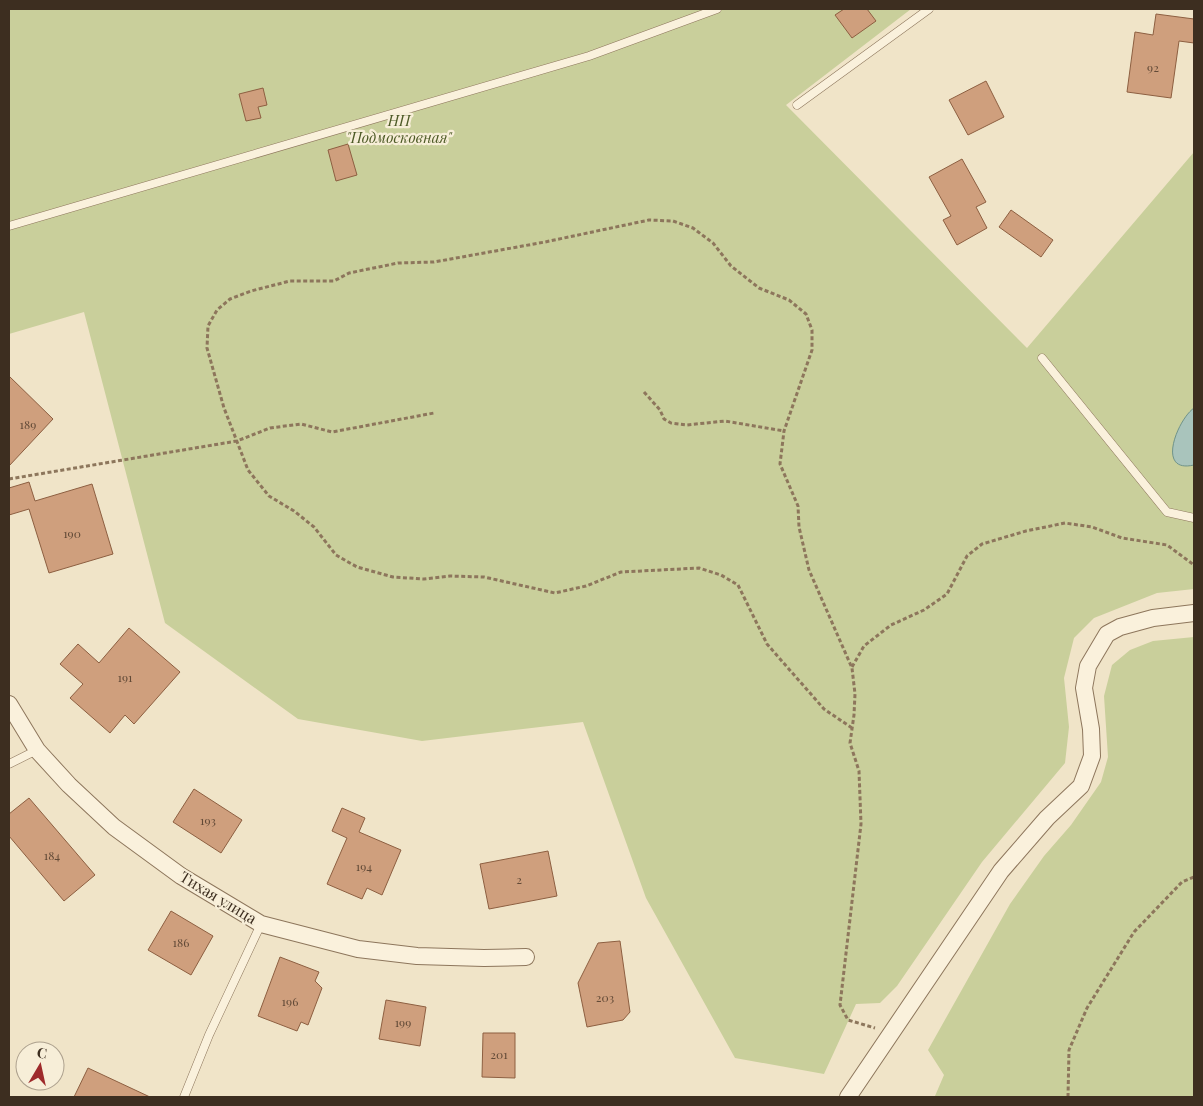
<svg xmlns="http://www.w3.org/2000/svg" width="1203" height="1106" font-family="'Playfair Display',serif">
	<rect width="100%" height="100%" fill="#f0e4c8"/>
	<!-- green -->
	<g fill="#c9cf9b">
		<path d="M9,9H911L786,105L1027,348L1194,152V589L1157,593L1094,618L1074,638L1064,678L1069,727L1065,763L982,862L897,986L880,1003L856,1004L824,1074L735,1058L646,898L583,722L422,741L298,719L165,623L84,312L9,334Z"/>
		<path d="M1194,637V1097H937L935,1096L944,1075L928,1050L1010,904L1044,856L1071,825L1101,782L1108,757L1104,696L1112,665L1130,650L1153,641Z"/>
	</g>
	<!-- water -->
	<path fill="#a9c4bc" stroke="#6f938a" d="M1194,408V465C1155,474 1178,419 1194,408Z"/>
	<!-- building -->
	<g fill="#cf9f7d" stroke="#8d5f41">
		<path d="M844,9H867L876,21L852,38L835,15Z"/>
		<path d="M1156,14L1194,19V43L1179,41L1171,98L1127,92L1135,32L1153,35Z"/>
		<path d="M986,81L1004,117L968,135L949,100Z"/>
		<path d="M263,88L267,105L258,107L261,118L246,121L239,94Z"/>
		<path d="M348,144L357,175L336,181L328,150Z"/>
		<path d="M962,159L986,202L976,207L987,228L957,245L943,220L951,216L929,177Z"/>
		<path d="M1011,210L1053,240L1041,257L999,227Z"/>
		<path d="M9,376L53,419L9,466Z"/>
		<path d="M29,482L35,501L92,484L113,554L49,573L29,509L9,515V488Z"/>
		<path d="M129,628L180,672L134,724L125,715L110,733L70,698L83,684L60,664L78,644L99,663Z"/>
		<path d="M194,789L242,820L221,853L173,822Z"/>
		<path d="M29,798L95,875L64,901L9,836V814Z"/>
		<path d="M342,808L365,818L359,832L401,850L382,895L367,888L362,899L327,884L347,838L332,831Z"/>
		<path d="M548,851L557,896L489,909L480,864Z"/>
		<path d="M171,911L213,936L191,975L148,950Z"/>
		<path d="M620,941L630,1012L623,1020L587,1027L578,983L598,943Z"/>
		<path d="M280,957L319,972L315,981L322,988L308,1025L301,1022L297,1031L258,1016Z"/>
		<path d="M386,1000L426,1007L420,1046L379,1039Z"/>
		<path d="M483,1033H515V1078L482,1077Z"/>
		<path d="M88,1068L150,1097H74Z"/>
	</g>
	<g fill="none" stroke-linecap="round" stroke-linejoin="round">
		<!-- service casing -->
		<g stroke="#8d765c" stroke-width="9">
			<g id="service">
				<path d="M797,105L929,9"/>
				<path d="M9,226L589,56L717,9"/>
				<path d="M1042,358L1167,512L1194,518"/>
				<path d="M9,764L37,750"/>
				<path d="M184,1097L209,1035L261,924"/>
			</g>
		</g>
		<!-- minor casing -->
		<g stroke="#8d765c" stroke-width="18">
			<g id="minor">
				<path d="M9,704L37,750L69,785L114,827L181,876L261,924L358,949L417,956L484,958L526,957"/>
				<path d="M848,1097L1001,871L1047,818L1081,786L1092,756L1091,729L1084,688L1088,666L1107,634L1120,627L1153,618L1194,613"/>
			</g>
		</g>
		<!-- path -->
		<g stroke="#8d765c" stroke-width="3" stroke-dasharray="4 2.5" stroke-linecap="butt">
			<path d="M644,392L660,410L664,419L671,423L687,425L725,421L784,431"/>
			<path d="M9,479L237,441L270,428L301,424L332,432L434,413"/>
			<path d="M852,667L864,646L891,625L924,610L947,594L967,556L982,544L1026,531L1065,523L1092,527L1122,538L1167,545L1194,565"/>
			<path d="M852,728L824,709L795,676L767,644L738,585L721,575L699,568L621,572L586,586L555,593L484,577L450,576L424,579L393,577L357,567L336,555L314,527L294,511L269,496L248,470L224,408L207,348L208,326L217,310L230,299L251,291L290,281H334L349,273L398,263L434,262L545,242L649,220L673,221L693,228L713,243L731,266L759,288L789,300L806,314L812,330V350L784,431L780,464L798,506L799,527L809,570L852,668L855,694L854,715L850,743L859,771L861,824L840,1005L848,1020L875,1028"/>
			<path d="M1068,1097L1069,1050L1087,1008L1134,932L1182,882L1194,877"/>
		</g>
		<!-- service -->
		<use href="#service" stroke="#faf1dc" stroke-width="8"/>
		<!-- minor -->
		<use href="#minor" stroke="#faf1dc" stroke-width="16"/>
	</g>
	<g text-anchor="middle" stroke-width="4.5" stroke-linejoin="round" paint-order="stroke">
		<!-- number labels -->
		<g font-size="12" fill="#624a37">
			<text x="1153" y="72">92</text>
			<text x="28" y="429">189</text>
			<text x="72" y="538">190</text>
			<text x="125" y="682">191</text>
			<text x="208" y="825">193</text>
			<text x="52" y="860">184</text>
			<text x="364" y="871">194</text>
			<text x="519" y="884">2</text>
			<text x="181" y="947">186</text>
			<text x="605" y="1002">203</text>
			<text x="290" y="1006">196</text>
			<text x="403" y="1027">199</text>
			<text x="499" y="1059">201</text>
		</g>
		<!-- park labels -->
		<g font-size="15" font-style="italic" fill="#4d5a26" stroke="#f7eed8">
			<text x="399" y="126">НП<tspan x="399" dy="17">"Подмосковная"</tspan></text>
		</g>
		<!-- street labels -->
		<g font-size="15" fill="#3d2e20" stroke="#f7eed8">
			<text transform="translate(218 898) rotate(31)" y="5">Тихая улица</text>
		</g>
	</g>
	<!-- border -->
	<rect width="1203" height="1106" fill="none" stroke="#3d2e20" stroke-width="20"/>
	<!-- north arrow -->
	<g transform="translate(40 1066) rotate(9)"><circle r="24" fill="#f7eed8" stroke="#ada18e"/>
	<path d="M0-4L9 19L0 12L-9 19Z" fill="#9e2a2b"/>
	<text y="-8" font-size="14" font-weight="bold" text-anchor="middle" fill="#3d2e20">С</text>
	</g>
</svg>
